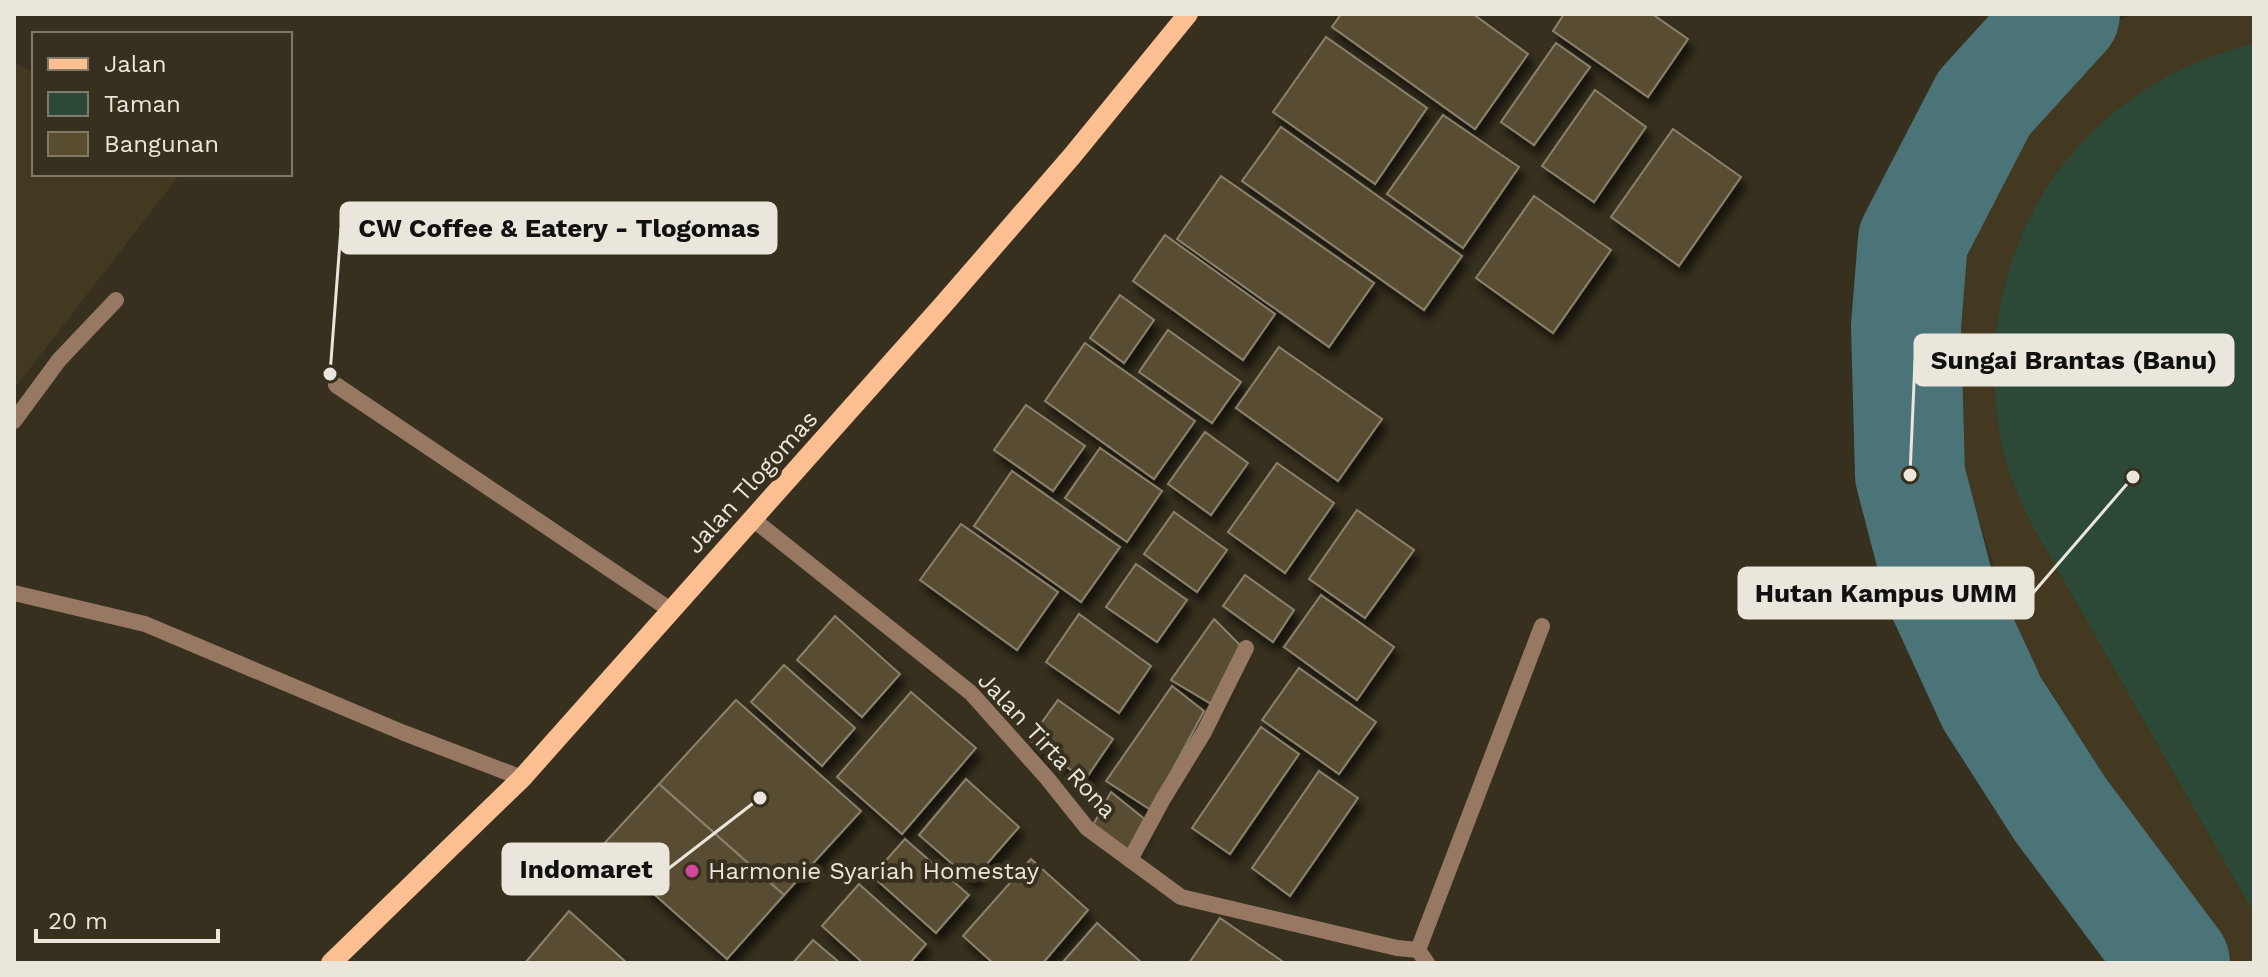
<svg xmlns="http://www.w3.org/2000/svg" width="2268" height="977" font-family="'Work Sans',sans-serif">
	<defs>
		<filter id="shadow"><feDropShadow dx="5" dy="9" stdDeviation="4" flood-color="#0009"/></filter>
	</defs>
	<rect width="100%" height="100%" fill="#37301e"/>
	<!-- built -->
	<g fill="#423920">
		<path d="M2134,14H2254V963H2227L2186,908L2022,645L2000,588L1965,473L1951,392L1949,342L1954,284L1964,252L2002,171L2064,79L2107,26Z"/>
		<path d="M14,62L34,73V174H180L14,389Z"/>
	</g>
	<!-- green -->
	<path fill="#2c4937" d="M2254,44V913L2030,521C2017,494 2005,465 2000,435C1968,254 2073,87 2254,44Z"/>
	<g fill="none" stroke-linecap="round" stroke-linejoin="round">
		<!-- river -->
		<path stroke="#4a7477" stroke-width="110" d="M2065,14L1984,103L1913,240L1906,326L1910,475L1940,590L1992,703L2060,809L2175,963"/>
	</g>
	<!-- building -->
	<g fill="#594d30" stroke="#8a826d" stroke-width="2" filter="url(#shadow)">
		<path d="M1341,14H1473L1528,54L1475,129L1332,27Z"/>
		<path d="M1564,14H1652L1688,39L1648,97L1553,31Z"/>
		<path d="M1326,37L1427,108L1375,184L1273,112Z"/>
		<path d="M1556,43L1590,67L1534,145L1501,122Z"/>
		<path d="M1595,90L1646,127L1594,202L1542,166Z"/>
		<path d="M1443,115L1519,167L1463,248L1387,194Z"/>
		<path d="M1281,127L1462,256L1424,310L1242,181Z"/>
		<path d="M1673,129L1741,177L1679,266L1611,217Z"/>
		<path d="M1221,176L1374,283L1329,347L1177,239Z"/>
		<path d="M1534,196L1611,250L1553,333L1476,278Z"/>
		<path d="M1165,235L1275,314L1243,360L1133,281Z"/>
		<path d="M1120,295L1154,320L1124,363L1090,338Z"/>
		<path d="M1168,330L1241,382L1212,423L1139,372Z"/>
		<path d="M1085,343L1195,421L1154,479L1045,401Z"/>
		<path d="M1279,347L1382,419L1338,481L1236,408Z"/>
		<path d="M1026,405L1085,446L1053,491L994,450Z"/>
		<path d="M1205,432L1248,463L1211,515L1168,484Z"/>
		<path d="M1100,448L1162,491L1127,542L1065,498Z"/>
		<path d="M1277,463L1334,503L1285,573L1228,532Z"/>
		<path d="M1012,471L1120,547L1081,602L974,526Z"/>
		<path d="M1357,510L1414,550L1365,618L1309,579Z"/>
		<path d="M1174,512L1227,550L1197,592L1144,554Z"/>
		<path d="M961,524L1058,592L1017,650L920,580Z"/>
		<path d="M1136,564L1187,600L1157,642L1106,607Z"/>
		<path d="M1245,575L1294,610L1273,642L1223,606Z"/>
		<path d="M1321,595L1394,647L1357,700L1284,647Z"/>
		<path d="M1079,614L1151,666L1119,713L1046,662Z"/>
		<path d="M835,616L900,674L862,717L797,660Z"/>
		<path d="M1214,619L1240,645L1213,705L1171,680Z"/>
		<path d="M784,665L855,728L822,766L751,702Z"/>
		<path d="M1299,668L1376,722L1339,774L1262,720Z"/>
		<path d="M1172,686L1204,711L1151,810L1106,781Z"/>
		<path d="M911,692L976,748L902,834L837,777Z"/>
		<path d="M736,700L861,811L784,895L659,784Z"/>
		<path d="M1058,700L1113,739L1085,780L1029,740Z"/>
		<path d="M1261,727L1299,754L1230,854L1192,828Z"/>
		<path d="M1319,771L1358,798L1290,896L1252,868Z"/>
		<path d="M966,779L1019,827L972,881L919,835Z"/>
		<path d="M659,784L784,895L727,959L601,847Z"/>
		<path d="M1111,792L1147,821L1130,854L1093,825Z"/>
		<path d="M905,839L969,895L936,933L872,876Z"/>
		<path d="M1031,859L1088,910L1043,963H993L963,936Z"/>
		<path d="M859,884L926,944L910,963H863L822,926Z"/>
		<path d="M569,911L627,963H525Z"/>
		<path d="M1220,918L1282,961L1281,963H1189Z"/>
		<path d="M1097,923L1142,963H1062Z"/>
		<path d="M813,940L840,963H793Z"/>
	</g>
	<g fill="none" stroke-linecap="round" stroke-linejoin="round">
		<!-- street -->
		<g stroke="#967863" stroke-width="16">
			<path d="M336,385L672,611"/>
			<path d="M14,421L59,360L116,300"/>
			<path d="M754,520L971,693L1047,778L1087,828L1181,897L1397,948L1418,950L1427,963"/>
			<path d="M14,593L145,624L404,733L522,778"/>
			<path d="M1130,860L1163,799L1204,732L1246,648"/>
			<path d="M1418,950L1542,626"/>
		</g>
		<!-- primary -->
		<path stroke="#fbbf92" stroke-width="20" d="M331,963L522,778L943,305L1072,156L1188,14"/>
	</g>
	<!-- markers -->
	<circle fill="#d1479c" stroke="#37301e" stroke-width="3" cx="692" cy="871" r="8"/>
	<g text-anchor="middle" stroke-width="8" stroke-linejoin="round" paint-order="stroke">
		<!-- street labels -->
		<g font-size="24" fill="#eae6db" stroke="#37301e">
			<text transform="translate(752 482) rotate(-48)" y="8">Jalan Tlogomas</text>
			<text transform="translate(1047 745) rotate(47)" y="8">Jalan Tirta Rona</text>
		</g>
		<!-- poi labels -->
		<g font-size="24" fill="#eae6db" stroke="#37301e" text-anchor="start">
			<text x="708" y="879">Harmonie Syariah Homestay</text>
		</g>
	</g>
	<!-- callouts -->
	<path fill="none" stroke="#eae6db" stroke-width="3" d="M330 374L341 228M1910 475L1915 360M2133 477L2033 593M760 798L668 869"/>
	<g fill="#eae6db" stroke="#37301e" stroke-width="3">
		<circle cx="330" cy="374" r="8"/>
		<circle cx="1910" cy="475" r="8"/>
		<circle cx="2133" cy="477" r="8"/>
		<circle cx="760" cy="798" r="8"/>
	</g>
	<g fill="#eae6db" stroke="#eae6db" stroke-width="3">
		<rect x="341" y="203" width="435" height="50" rx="8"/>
		<rect x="1915" y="335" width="318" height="50" rx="8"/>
		<rect x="1739" y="568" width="294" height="50" rx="8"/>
		<rect x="503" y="844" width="165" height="50" rx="8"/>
	</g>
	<g font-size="26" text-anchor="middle" font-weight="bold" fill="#111">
		<text x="559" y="237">CW Coffee &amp; Eatery - Tlogomas</text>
		<text x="2074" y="369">Sungai Brantas (Banu)</text>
		<text x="1886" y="602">Hutan Kampus UMM</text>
		<text x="586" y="878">Indomaret</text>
	</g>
	<!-- border -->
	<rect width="2268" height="977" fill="none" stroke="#eae6db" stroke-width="32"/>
	<!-- legend -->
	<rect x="32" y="32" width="260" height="144" fill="#37301e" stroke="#7f796a" stroke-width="2"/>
	<rect x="48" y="58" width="40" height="12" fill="#fbbf92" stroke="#7f796a" stroke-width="2"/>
	<text x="104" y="72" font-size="24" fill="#eae6db">Jalan</text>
	<rect x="48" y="92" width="40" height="24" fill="#2c4937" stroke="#7f796a" stroke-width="2"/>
	<text x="104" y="112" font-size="24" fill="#eae6db">Taman</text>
	<rect x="48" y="132" width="40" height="24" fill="#594d30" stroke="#7f796a" stroke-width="2"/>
	<text x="104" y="152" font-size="24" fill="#eae6db">Bangunan</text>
	<!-- scale -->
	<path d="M36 929v12h182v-12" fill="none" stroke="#eae6db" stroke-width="4"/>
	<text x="48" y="929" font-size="24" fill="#eae6db" stroke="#37301e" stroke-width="6" paint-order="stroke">20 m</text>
</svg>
